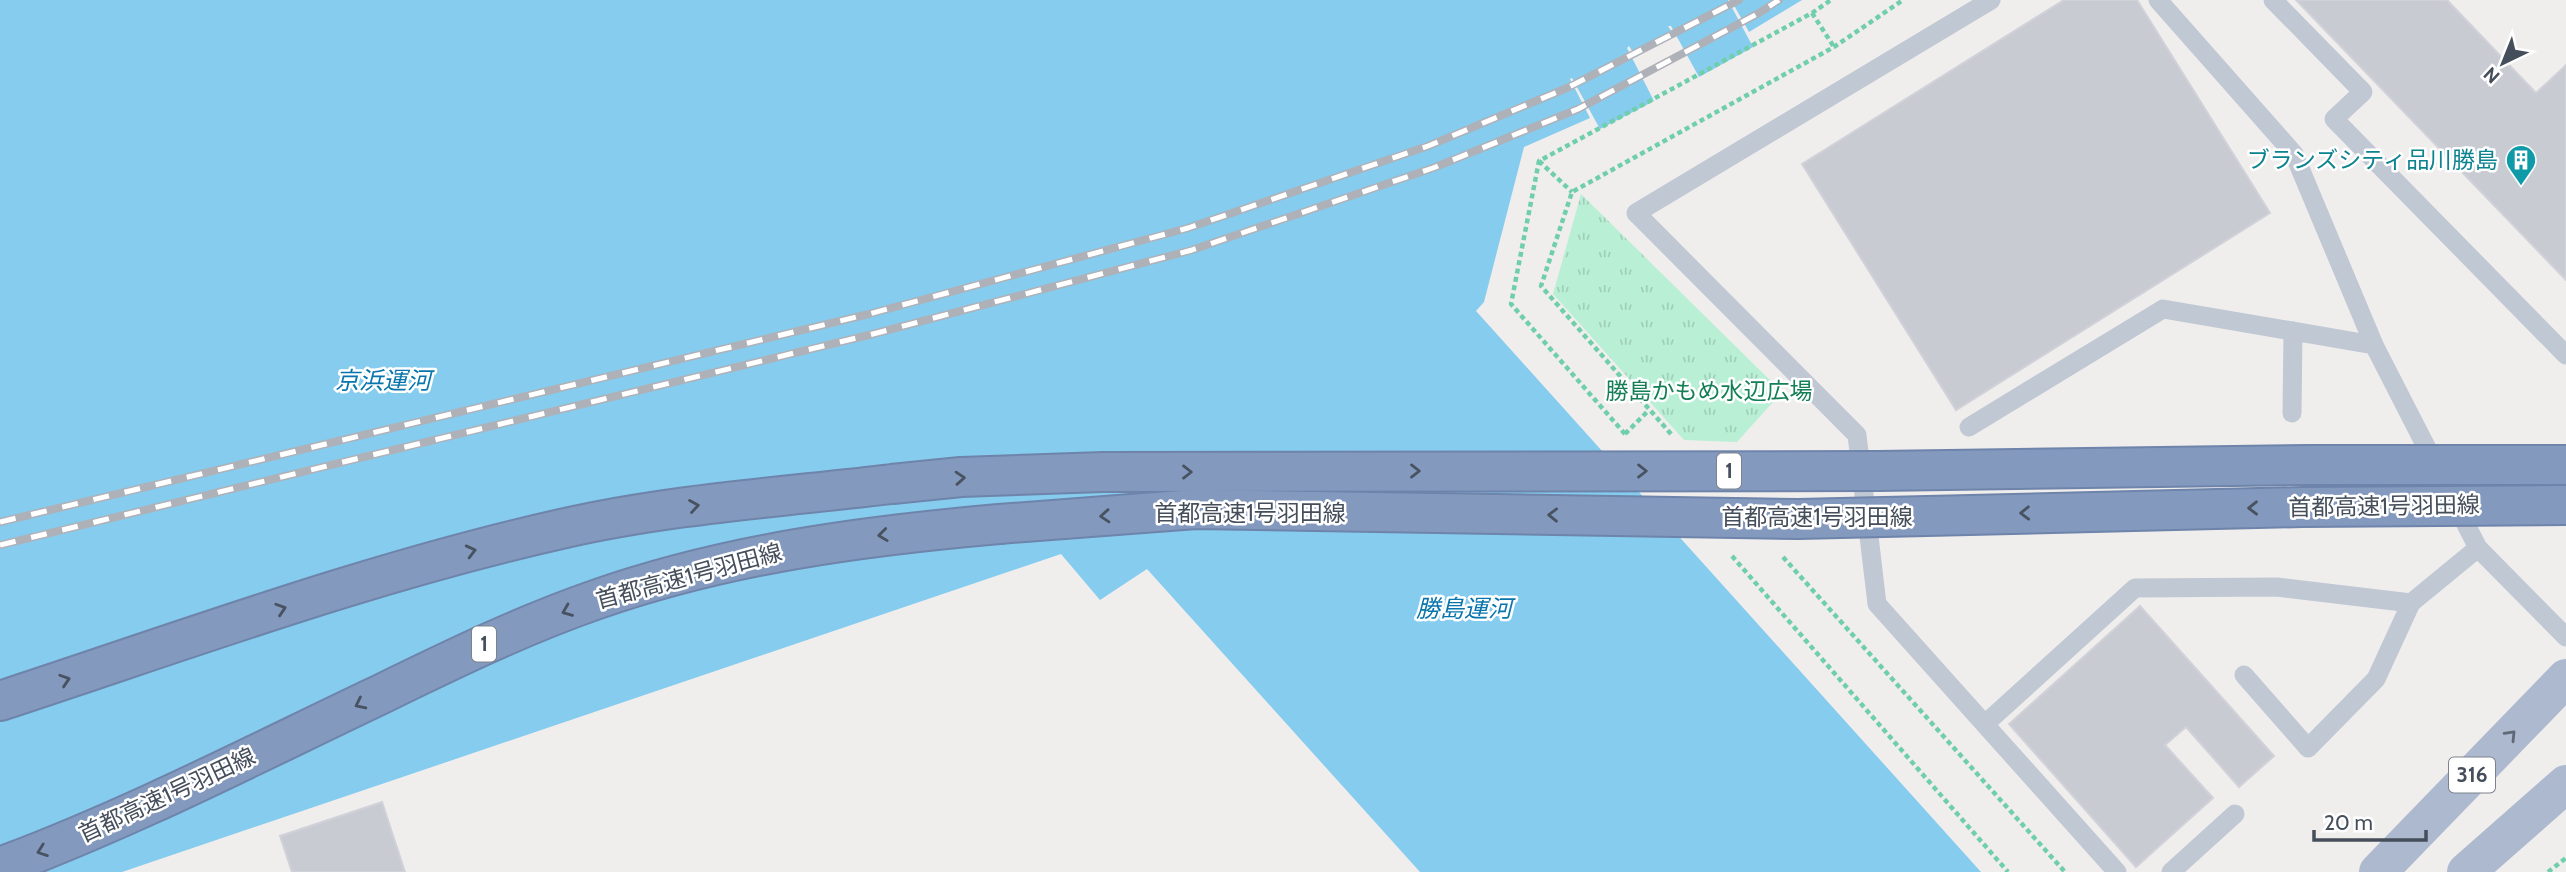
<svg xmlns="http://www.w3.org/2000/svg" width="2566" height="872" font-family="Cabin,'Noto Sans JP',sans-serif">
	<defs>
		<pattern id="park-tufts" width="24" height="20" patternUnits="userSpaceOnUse" patternTransform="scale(1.75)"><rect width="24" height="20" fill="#b9f0d5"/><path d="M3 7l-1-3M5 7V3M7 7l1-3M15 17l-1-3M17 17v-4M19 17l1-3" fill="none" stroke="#a0cfb9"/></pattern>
	</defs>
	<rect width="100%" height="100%" fill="#f0eded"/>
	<!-- park -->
	<path fill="url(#park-tufts)" d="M1581,194L1782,392L1737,442L1684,440L1553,294Z"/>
	<!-- water -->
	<g fill="#85ccee">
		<path d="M0,0H1728L1753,47L1699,77L1671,26H1668L1673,34L1636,57L1629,46L1627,48L1654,101L1600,129L1572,78L1570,79L1590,118L1524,147L1484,302L1476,311L1981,872H1420L1147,569L1100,600L1061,554L122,872H0Z"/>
		<path d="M1731,0H1802L1749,32Z"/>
	</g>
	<!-- building -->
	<g fill="#c9cbd3" stroke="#d1d2d9" stroke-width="2">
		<path d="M2064,0H2137L2270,213L1956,410L1802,164Z"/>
		<path d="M2296,0H2447L2536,93L2566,65V280Z"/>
		<path d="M2140,606L2274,756L2239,787L2186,727L2165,745L2213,798L2136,867L2009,724Z"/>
		<path d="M382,802L405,872H292L280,836Z"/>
	</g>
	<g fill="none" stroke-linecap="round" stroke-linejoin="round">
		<!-- motorway casing -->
		<g stroke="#6e84aa" stroke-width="42">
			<g id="motorway">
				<path d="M0,701C186,640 370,572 561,529C670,504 782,497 892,484"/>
				<path d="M0,867C129,819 251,756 375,697C447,662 520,626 595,600C726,554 862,536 999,524"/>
			</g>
		</g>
		<!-- path -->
		<g stroke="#70cfab" stroke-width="4.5" stroke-dasharray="5 3.5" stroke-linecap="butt">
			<path d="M1812,13L1834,47"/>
			<path d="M1539,161L1572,192"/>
			<path d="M1625,434L1511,304L1539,161L1812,13L1831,0"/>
			<path d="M1625,434L1649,410"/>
			<path d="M1671,434L1541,286L1572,192L1834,47L1903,0"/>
			<path d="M1732,556L2008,872"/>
			<path d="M1783,557L2065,872"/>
			<path d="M2548,872L2566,858"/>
		</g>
		<!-- service -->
		<g stroke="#c0c8d3" stroke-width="19">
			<path d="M1991,0L1636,213L1857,435L1877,604L2117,872"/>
			<path d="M2158,0L2294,154L2374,345"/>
			<path d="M2273,0L2363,92L2334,119L2566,355"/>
			<path d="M2292,413L2293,331"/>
			<path d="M1969,427L2163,309L2374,345L2478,548L2566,637"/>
			<path d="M2244,675L2308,748L2376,679L2411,603L2478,548"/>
			<path d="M1985,724L2135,588L2277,587L2411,603"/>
			<path d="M2171,872L2235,814"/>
		</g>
		<!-- primary -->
		<g stroke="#acb9ce" stroke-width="38">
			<path d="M2378,872L2566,678"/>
			<path d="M2466,872L2566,784"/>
		</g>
		<!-- motorway -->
		<use href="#motorway" stroke="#8399be" stroke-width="38"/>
		<!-- rail casing -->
		<g stroke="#afb1b8" stroke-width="8">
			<g id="rail">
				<path d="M0,522L869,314L1188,228L1428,146L1567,88L1739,0"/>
				<path d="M0,545L873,334L1192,250L1433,168L1578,109L1759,13L1779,0"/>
			</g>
		</g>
		<!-- rail -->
		<use href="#rail" stroke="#fff" stroke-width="5" stroke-dasharray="16" stroke-linecap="butt"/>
		<!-- motorway-bridge casing -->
		<g stroke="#6e84aa" stroke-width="42" stroke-linecap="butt">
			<g id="motorway-bridge">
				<path d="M892,484L961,477L1103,472L1878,471L2309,465H2566"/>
				<path d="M999,524L1196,509L1798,519L2302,507L2566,505"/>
			</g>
		</g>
		<!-- motorway-bridge -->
		<use href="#motorway-bridge" stroke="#8399be" stroke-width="38"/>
	</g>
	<!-- one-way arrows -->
	<defs><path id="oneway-chevron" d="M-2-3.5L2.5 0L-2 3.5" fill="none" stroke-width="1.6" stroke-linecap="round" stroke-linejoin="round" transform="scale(1.75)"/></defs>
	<g stroke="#485260">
		<use href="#oneway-chevron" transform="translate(1415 471)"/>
		<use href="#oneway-chevron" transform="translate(1642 471)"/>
		<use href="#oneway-chevron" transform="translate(1187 472)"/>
		<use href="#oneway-chevron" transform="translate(960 478) rotate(-4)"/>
		<use href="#oneway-chevron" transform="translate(694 506) rotate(-9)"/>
		<use href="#oneway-chevron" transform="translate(2253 508) rotate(179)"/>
		<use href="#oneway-chevron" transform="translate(2025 513) rotate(179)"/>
		<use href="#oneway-chevron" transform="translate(1553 515) rotate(-179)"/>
		<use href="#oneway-chevron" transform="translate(1105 516) rotate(176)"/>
		<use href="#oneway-chevron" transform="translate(883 535) rotate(173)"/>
		<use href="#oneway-chevron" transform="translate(471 551) rotate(-14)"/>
		<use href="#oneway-chevron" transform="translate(281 609) rotate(-18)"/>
		<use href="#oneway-chevron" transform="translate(567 611) rotate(158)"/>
		<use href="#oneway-chevron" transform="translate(65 680) rotate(-18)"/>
		<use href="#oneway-chevron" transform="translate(360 704) rotate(154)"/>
		<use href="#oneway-chevron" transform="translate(42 851) rotate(160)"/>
	</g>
	<use stroke="#5f6978" href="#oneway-chevron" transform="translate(2511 735) rotate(-46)"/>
	<!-- icons -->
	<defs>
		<g id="building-pin" transform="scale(1.575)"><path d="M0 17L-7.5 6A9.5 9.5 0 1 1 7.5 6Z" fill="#0f9aa8" stroke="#fff"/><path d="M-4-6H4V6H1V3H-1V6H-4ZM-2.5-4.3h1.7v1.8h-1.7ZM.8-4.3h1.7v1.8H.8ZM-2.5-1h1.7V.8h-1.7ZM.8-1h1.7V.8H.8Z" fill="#fff"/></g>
	</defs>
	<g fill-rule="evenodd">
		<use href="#building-pin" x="2521" y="160"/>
	</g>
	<g text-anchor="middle" stroke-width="5" stroke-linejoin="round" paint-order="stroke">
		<!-- shield labels -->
		<g fill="#fff" stroke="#7d838c" stroke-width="2">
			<rect x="1717" y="453.5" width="24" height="35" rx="5"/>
			<rect x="472" y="626.5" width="24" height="35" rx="5"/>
			<rect x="2449" y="757.5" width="46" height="35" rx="5"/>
		</g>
		<g font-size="21" font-weight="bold" fill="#454e5b">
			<text x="1729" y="478">1</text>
			<text x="484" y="651">1</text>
			<text x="2472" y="782">316</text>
		</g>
		<!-- culture labels -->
		<g font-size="23" fill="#0d838f" stroke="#fff" text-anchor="end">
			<text x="2498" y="168">ブランズシティ品川勝島</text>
		</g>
		<!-- park labels -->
		<g font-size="23" fill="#147f56" stroke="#fff">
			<text x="1709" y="399">勝島かもめ水辺広場</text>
		</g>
		<!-- street labels -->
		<g font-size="23" fill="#454e5b" stroke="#fff">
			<text transform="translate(2384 506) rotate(-1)" y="8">首都高速1号羽田線</text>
			<text x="1250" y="521">首都高速1号羽田線</text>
			<text x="1817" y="525">首都高速1号羽田線</text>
			<text transform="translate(689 576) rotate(-15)" y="8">首都高速1号羽田線</text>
			<text transform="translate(167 795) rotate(-25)" y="8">首都高速1号羽田線</text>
		</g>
		<!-- water labels -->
		<g font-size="24" font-style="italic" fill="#0876ac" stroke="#fff">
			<text x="383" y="389">京浜運河</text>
			<text x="1464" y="617">勝島運河</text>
		</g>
	</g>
	<!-- north arrow -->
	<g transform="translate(2503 63) rotate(223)" stroke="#ffffff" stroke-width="5" paint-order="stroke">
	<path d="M0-5L12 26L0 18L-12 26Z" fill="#454e5b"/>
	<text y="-10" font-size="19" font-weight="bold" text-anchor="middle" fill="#454e5b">N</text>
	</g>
	<!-- scale -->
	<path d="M2314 830v10h112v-10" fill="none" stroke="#454e5b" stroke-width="3.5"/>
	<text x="2324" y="830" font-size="21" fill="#454e5b" stroke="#ffffff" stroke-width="5" paint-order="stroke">20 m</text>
</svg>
